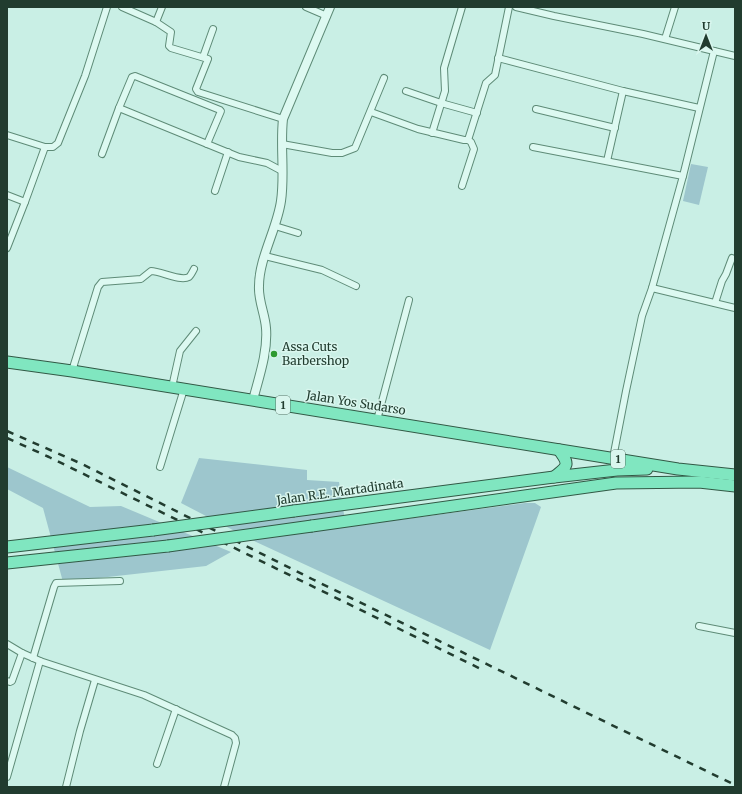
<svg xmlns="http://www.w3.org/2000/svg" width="742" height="794" font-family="Merriweather,serif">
	<rect width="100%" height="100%" fill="#c9efe5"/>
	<!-- green -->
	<g fill="#9dc6cd">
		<path d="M691,164L708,167L699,205L683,201Z"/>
		<path d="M199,458L307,470V480L339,482L346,527L525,503H535L541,507L490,650L252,540L181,503Z"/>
		<path d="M7,467L90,507L121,506L231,552L206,566L63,582L43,508L7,489Z"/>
	</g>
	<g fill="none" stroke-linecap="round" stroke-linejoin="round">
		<!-- minor casing -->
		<g stroke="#5e8b77" stroke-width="8">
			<g id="minor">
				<path d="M122,7L156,22L171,32L169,46L171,48L208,59L196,89L198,92L283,119"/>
				<path d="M306,7L327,16"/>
				<path d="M516,7L554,16L643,34L735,56"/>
				<path d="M156,22L162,7"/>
				<path d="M665,39L675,7"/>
				<path d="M203,57L213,29"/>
				<path d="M498,58L623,91L699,108"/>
				<path d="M406,91L441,103L477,113"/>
				<path d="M119,108L239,157L267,163L282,171"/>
				<path d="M536,109L615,128"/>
				<path d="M371,112L418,129L464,140H468L471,142L474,149L462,186"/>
				<path d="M432,133L445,91L444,68L462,7"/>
				<path d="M7,135L45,147H53L58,143L85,76L107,7"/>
				<path d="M468,140L486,83L495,75L509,7"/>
				<path d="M282,144L332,153H342L355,148L384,78"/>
				<path d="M533,147L683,176"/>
				<path d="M102,154L119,108L132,77L135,76L220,110L221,111L207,144"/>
				<path d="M607,161L623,91"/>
				<path d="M215,191L228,152"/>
				<path d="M7,195L25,202"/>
				<path d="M275,226L298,233"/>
				<path d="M7,248L25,202L45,147"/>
				<path d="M265,256L322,270L356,286"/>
				<path d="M652,288L735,308"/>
				<path d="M715,303L722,281L726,274L732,258"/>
				<path d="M72,371L98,287L102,282L141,279L151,271C161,271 180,282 189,277C191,275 193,271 194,269"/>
				<path d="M172,387L180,351L196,331"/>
				<path d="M377,420L409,300"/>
				<path d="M613,458L626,391L642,316L652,288L683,176L714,51"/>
				<path d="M160,467L184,389"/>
				<path d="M699,626L735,633"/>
				<path d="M7,644L22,653L40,661L144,695L232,735L235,738L236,743L224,787"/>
				<path d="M33,658L54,587L56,583L120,581"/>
				<path d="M7,681L10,682L12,681L22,653"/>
				<path d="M157,764L176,709"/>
				<path d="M7,777L40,661"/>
				<path d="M66,787L80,731L95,680"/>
			</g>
		</g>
		<!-- tertiary casing -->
		<g stroke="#5e8b77" stroke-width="10">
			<path id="tertiary" d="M253,400C259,377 268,352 266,328C265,314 258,300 259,286C259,258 277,229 281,201C285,174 280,146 283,119L330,7"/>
		</g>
		<!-- trunk casing -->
		<g stroke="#315945" stroke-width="13">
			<g id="trunk">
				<path d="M7,362L72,371L678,469L735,475"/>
				<path d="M554,477C568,466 570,465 559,450"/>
				<path d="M294,511L554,477L617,470L647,469"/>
				<path d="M312,526L616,483L699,482L735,486"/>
				<path d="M7,547L153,530"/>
				<path d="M7,563L168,546"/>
			</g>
		</g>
		<!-- minor -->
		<use href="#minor" stroke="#ddf9f1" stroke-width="6"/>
		<!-- tertiary -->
		<use href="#tertiary" stroke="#ddf9f1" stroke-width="8"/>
		<!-- trunk -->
		<use href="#trunk" stroke="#80e6c0" stroke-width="11"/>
		<!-- rail -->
		<g stroke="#213c2f" stroke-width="2.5" stroke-dasharray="7 7" stroke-linecap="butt">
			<path d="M7,431L82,464L312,579L735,785"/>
			<path d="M7,438L49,457L485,671"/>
		</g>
		<!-- trunk-bridge casing -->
		<g stroke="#315945" stroke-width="13" stroke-linecap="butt">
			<g id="trunk-bridge">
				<path d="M153,530L294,511"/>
				<path d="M168,546L312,526"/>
			</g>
		</g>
		<!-- trunk-bridge -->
		<use href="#trunk-bridge" stroke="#80e6c0" stroke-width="11"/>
	</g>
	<!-- markers -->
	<circle fill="#2e9a30" stroke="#d9f6ee" stroke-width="1.5" cx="274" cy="354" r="4"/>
	<g text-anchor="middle" stroke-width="3" stroke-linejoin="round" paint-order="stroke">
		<!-- shield labels -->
		<g fill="#d9f6ee" stroke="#587468" stroke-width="1">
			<rect x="276" y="396" width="14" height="18" rx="3"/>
			<rect x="611" y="450" width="14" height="18" rx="3"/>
		</g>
		<g font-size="11" font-weight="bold" fill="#213c2f">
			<text x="283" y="409">1</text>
			<text x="618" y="463">1</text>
		</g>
		<!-- poi labels -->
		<g font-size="12" fill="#213c2f" stroke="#d9f6ee" text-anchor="start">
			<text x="282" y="351">Assa Cuts<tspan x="282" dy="14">Barbershop</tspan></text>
		</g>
		<!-- street labels -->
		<g font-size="12" fill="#213c2f" stroke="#d9f6ee">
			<text transform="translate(356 403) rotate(9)" y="4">Jalan Yos Sudarso</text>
			<text transform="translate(340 492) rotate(-8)" y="4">Jalan R.E. Martadinata</text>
		</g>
	</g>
	<!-- border -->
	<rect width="742" height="794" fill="none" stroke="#213c2f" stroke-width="16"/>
	<!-- north arrow -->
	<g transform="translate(706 36)" stroke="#d9f6ee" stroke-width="3" paint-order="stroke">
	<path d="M0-3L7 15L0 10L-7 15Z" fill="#213c2f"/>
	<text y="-6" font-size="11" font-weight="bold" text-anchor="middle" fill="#213c2f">U</text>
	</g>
</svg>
